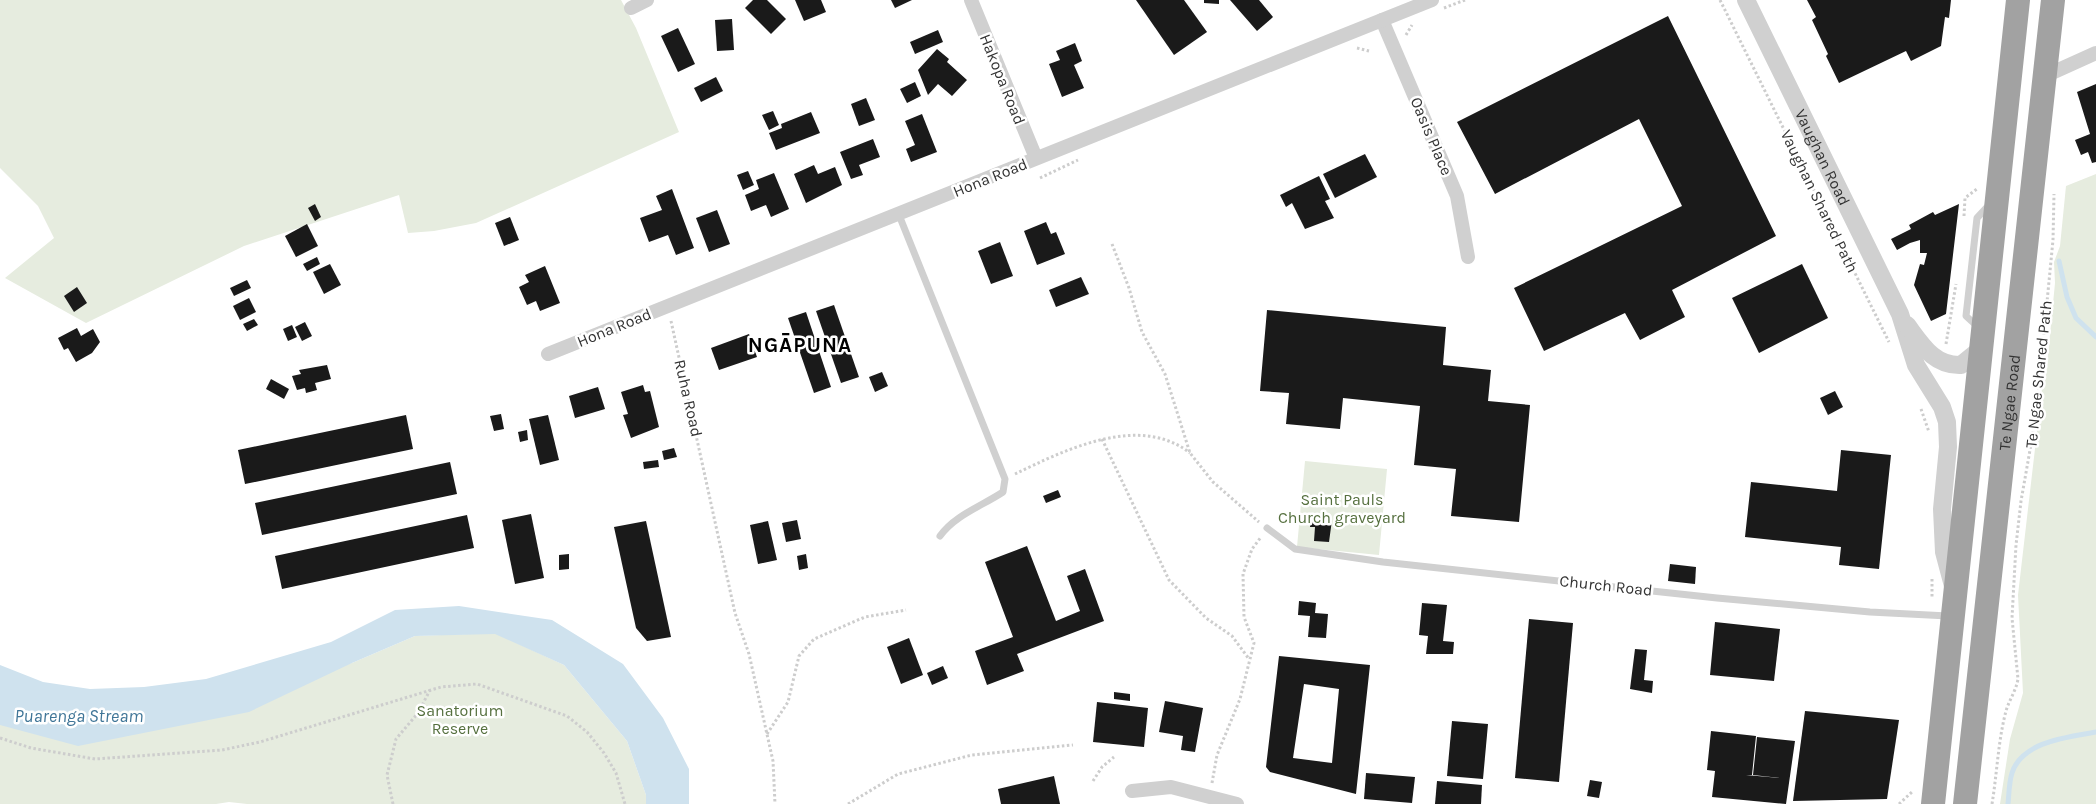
<svg xmlns="http://www.w3.org/2000/svg" width="2096" height="804" font-family="Karla,sans-serif">
	<rect width="100%" height="100%" fill="#fff"/>
	<!-- green -->
	<g fill="#e6ecdf">
		<path d="M0,0H621L636,28L679,132L476,223L434,231L408,233L399,195L244,246L86,323L5,278L54,238L38,206L0,168Z"/>
		<path d="M2096,174V804H2000L2010,739L2023,693L2018,595L2044,371L2048,355L2055,283L2054,262L2060,246L2066,186Z"/>
		<path d="M1305,461L1387,469L1379,555L1297,547Z"/>
		<path d="M495,633L564,665L627,741L646,795V804H247L229,802L216,804H0V725L352,663L415,636Z"/>
	</g>
	<!-- water -->
	<path fill="#cfe2ee" d="M459,606L552,620L623,664L663,718L689,769V804H646V795L627,741L564,665L495,634L415,636L352,663L249,712L78,746L0,725V665L43,682L90,689L144,687L206,679L331,642L395,610Z"/>
	<g fill="none" stroke-linecap="round" stroke-linejoin="round">
		<!-- stream -->
		<g stroke="#cfe2ee" stroke-width="5">
			<path d="M2059,261L2067,297L2076,318L2096,337"/>
			<path d="M2008,804C2009,794 2009,782 2012,773C2022,741 2069,737 2096,732"/>
		</g>
	</g>
	<!-- building -->
	<g fill="#1a1a1a" fill-rule="evenodd">
		<path d="M753,0H767L786,19L771,34L745,8Z"/>
		<path d="M795,0H821L826,12L804,21Z"/>
		<path d="M891,0H912L895,8Z"/>
		<path d="M1136,0H1184L1207,32L1174,55Z"/>
		<path d="M1204,0H1219V4L1204,3Z"/>
		<path d="M1230,0H1259L1273,17L1257,31Z"/>
		<path d="M1807,0H1951L1949,18L1945,17L1941,46L1911,61L1906,51L1839,83L1826,56L1828,54L1812,20L1816,17Z"/>
		<path d="M1668,16L1776,236L1672,290L1685,317L1640,340L1625,313L1544,351L1514,288L1682,206L1639,119L1495,194L1457,122Z"/>
		<path d="M732,19L734,50L717,51L715,20Z"/>
		<path d="M678,28L695,64L678,72L661,36Z"/>
		<path d="M938,30L943,42L915,54L910,42Z"/>
		<path d="M1075,43L1082,61L1074,65L1084,88L1062,97L1049,64L1060,60L1056,51Z"/>
		<path d="M937,49L949,59L947,62L967,80L952,96L938,84L928,95L918,70Z"/>
		<path d="M716,77L723,91L701,102L694,88Z"/>
		<path d="M915,82L921,96L907,103L900,89Z"/>
		<path d="M2096,84V162L2092,163L2088,152L2081,155L2075,140L2090,134L2077,92Z"/>
		<path d="M866,98L875,120L859,126L851,104Z"/>
		<path d="M773,111L779,125L769,130L762,115Z"/>
		<path d="M811,112L820,133L776,150L769,133L782,128L781,124Z"/>
		<path d="M922,114L937,152L911,162L906,149L915,145L905,121Z"/>
		<path d="M873,139L880,157L859,165L863,175L851,179L840,152Z"/>
		<path d="M1365,154L1377,177L1335,198L1323,174Z"/>
		<path d="M814,165L818,174L835,167L842,185L806,203L794,174Z"/>
		<path d="M748,171L754,185L743,190L737,175Z"/>
		<path d="M774,173L789,209L771,217L766,205L751,211L745,195L759,189L756,180Z"/>
		<path d="M1319,176L1330,199L1325,201L1334,218L1305,229L1292,203L1286,207L1280,195Z"/>
		<path d="M672,189L694,248L676,255L668,235L649,242L640,218L662,210L656,196Z"/>
		<path d="M315,204L321,217L315,221L308,208Z"/>
		<path d="M1959,204L1946,314L1931,321L1914,285L1920,264L1924,265L1927,253H1920V240L1910,243L1897,250L1891,239L1911,229L1909,225L1933,212L1935,215Z"/>
		<path d="M717,210L730,244L709,252L696,218Z"/>
		<path d="M510,217L519,240L504,246L495,223Z"/>
		<path d="M1046,222L1051,234L1056,232L1065,254L1037,265L1024,231Z"/>
		<path d="M307,224L318,246L296,257L285,236Z"/>
		<path d="M1000,242L1013,276L991,284L978,251Z"/>
		<path d="M317,257L320,264L307,271L303,264Z"/>
		<path d="M330,264L341,285L324,294L313,272Z"/>
		<path d="M1802,264L1828,318L1759,353L1732,298Z"/>
		<path d="M545,266L560,303L540,311L536,301L527,305L519,287L529,282L525,275Z"/>
		<path d="M1081,277L1089,294L1056,307L1049,290Z"/>
		<path d="M247,280L251,288L234,296L230,288Z"/>
		<path d="M77,287L87,303L74,312L64,296Z"/>
		<path d="M249,298L256,312L240,320L233,306Z"/>
		<path d="M834,305L859,377L841,383L816,311Z"/>
		<path d="M1267,310L1446,327L1443,365L1491,370L1488,401L1530,405L1519,522L1451,516L1456,469L1414,465L1420,406L1343,398L1340,429L1286,424L1289,393L1260,391Z"/>
		<path d="M806,312L831,387L814,393L788,318Z"/>
		<path d="M254,319L258,325L247,331L243,324Z"/>
		<path d="M305,322L312,336L302,341L295,327Z"/>
		<path d="M292,325L297,337L288,341L283,329Z"/>
		<path d="M77,328L81,336L93,329L100,342L92,353L76,362L68,348L64,350L58,338Z"/>
		<path d="M749,334L757,357L719,370L711,348Z"/>
		<path d="M327,365L331,379L315,383L317,390L306,393L305,388L297,390L292,376L301,374L299,370Z"/>
		<path d="M882,372L888,386L875,392L869,377Z"/>
		<path d="M271,379L289,389L284,399L266,389Z"/>
		<path d="M643,385L645,392L650,391L659,427L631,438L623,415L628,414L621,392Z"/>
		<path d="M598,387L605,409L575,418L569,396Z"/>
		<path d="M1835,391L1843,407L1828,415L1820,398Z"/>
		<path d="M501,414L504,429L494,431L490,416Z"/>
		<path d="M406,415L413,449L245,484L238,450Z"/>
		<path d="M548,415L559,460L540,465L529,419Z"/>
		<path d="M527,430L528,440L520,442L518,432Z"/>
		<path d="M674,448L677,457L664,460L662,451Z"/>
		<path d="M1841,450L1891,455L1879,569L1839,565L1841,547L1745,537L1751,482L1837,491Z"/>
		<path d="M658,460L659,467L644,469L643,462Z"/>
		<path d="M450,462L457,494L262,535L255,503Z"/>
		<path d="M1058,490L1061,497L1046,503L1043,496Z"/>
		<path d="M531,514L544,578L515,584L502,520Z"/>
		<path d="M467,515L474,548L282,589L275,556Z"/>
		<path d="M1311,518L1332,520L1329,542L1314,541L1315,527H1310Z"/>
		<path d="M797,520L801,539L786,542L782,523Z"/>
		<path d="M646,521L671,637L647,641L636,628L614,527Z"/>
		<path d="M768,521L777,560L758,564L750,525Z"/>
		<path d="M1027,546L1056,621L1080,611L1067,576L1085,569L1104,621L1017,654L1024,671L987,685L975,651L1013,637L985,562Z"/>
		<path d="M569,554V569L559,570V555Z"/>
		<path d="M806,554L808,568L799,570L797,556Z"/>
		<path d="M1670,564L1696,567L1695,584L1668,581Z"/>
		<path d="M1299,601L1316,603L1315,613L1328,614L1326,638L1308,637L1310,616L1298,615Z"/>
		<path d="M1422,603L1447,605L1443,641L1454,642L1453,654H1426L1428,636L1419,635Z"/>
		<path d="M1529,619L1573,623L1559,782L1515,778Z"/>
		<path d="M1715,622L1780,629L1774,681L1710,675Z"/>
		<path d="M909,638L923,675L901,684L887,647Z"/>
		<path d="M1635,649L1647,650L1644,680L1653,681L1652,693L1630,689Z"/>
		<path d="M1279,656L1370,665L1356,794L1270,772L1266,767ZM1304,684L1339,689L1332,763L1293,758Z"/>
		<path d="M943,666L948,678L932,685L927,673Z"/>
		<path d="M1114,692L1130,694V701L1114,699Z"/>
		<path d="M1165,701L1203,708L1195,752L1181,750L1183,736L1159,732Z"/>
		<path d="M1097,702L1148,708L1144,747L1093,742Z"/>
		<path d="M1805,711L1899,720L1887,799L1793,801Z"/>
		<path d="M1452,721L1488,724L1483,779L1447,776Z"/>
		<path d="M1711,731L1756,736L1752,775H1746L1780,778L1753,775L1757,737L1795,741L1786,804L1712,797L1715,771L1707,770Z"/>
		<path d="M1366,773L1415,777L1412,803L1364,799Z"/>
		<path d="M1054,776L1060,804H1001L998,789Z"/>
		<path d="M1590,780L1602,782L1599,798L1587,796Z"/>
		<path d="M1437,781L1482,785L1481,804H1435Z"/>
	</g>
	<g fill="none" stroke-linecap="round" stroke-linejoin="round">
		<!-- path -->
		<g stroke="#cdcdcd" stroke-width="3" stroke-dasharray="2.5 2.5" stroke-linecap="butt">
			<path d="M1720,0L1889,342"/>
			<path d="M1444,8L1465,0"/>
			<path d="M1406,35L1412,25"/>
			<path d="M1357,48L1369,51"/>
			<path d="M1040,178L1078,160"/>
			<path d="M1964,216L1965,198L1977,189"/>
			<path d="M1112,244L1129,288L1142,332L1165,374L1190,453L1213,482L1259,522"/>
			<path d="M671,321L735,613L749,654L773,761L775,804"/>
			<path d="M1946,344L1956,284"/>
			<path d="M1921,409L1929,432"/>
			<path d="M1102,439L1169,580L1206,618L1232,636L1249,659"/>
			<path d="M1015,474C1065,450 1139,413 1190,453"/>
			<path d="M1932,579V598"/>
			<path d="M767,734L788,702L799,656L814,639L865,617L906,610"/>
			<path d="M0,738L31,748L95,759L222,750L260,742L441,687L477,684L567,716L587,732L604,753L616,773L625,804"/>
			<path d="M1093,781L1102,767L1114,757"/>
			<path d="M1212,783L1217,755L1240,699L1254,643L1244,617L1243,574L1252,549L1261,537"/>
			<path d="M393,804L387,775L396,739L418,713L430,690"/>
			<path d="M848,804L898,774L972,755L1073,745"/>
			<path d="M1899,804L1913,791"/>
			<path d="M1992,804C1997,774 1998,741 2006,711C2009,700 2016,691 2018,679L2012,618L2016,545L2021,501L2036,416L2053,240L2054,194"/>
		</g>
		<!-- service -->
		<g stroke="#d0d0d0" stroke-width="7">
			<path d="M899,215L1005,479L1003,492C982,506 955,515 940,536"/>
			<path d="M1978,327L1966,316L1977,218L1990,204"/>
			<path d="M1267,528L1295,549L1383,562L1717,598L1870,612L1948,616"/>
		</g>
		<!-- minor -->
		<g stroke="#d0d0d0" stroke-width="14">
			<path d="M971,0L1036,158"/>
			<path d="M631,8L647,0"/>
			<path d="M1382,20L1457,196L1468,257"/>
			<path d="M2045,76L2096,53"/>
			<path d="M548,354L1432,0"/>
			<path d="M1132,791L1171,787L1237,804"/>
		</g>
		<!-- tertiary -->
		<g stroke="#d0d0d0" stroke-width="18">
			<path id="s1" d="M1746,0L1900,314L1916,365L1942,407L1947,422L1948,447L1942,509L1944,552L1953,586"/>
			<path d="M1907,325C1922,345 1934,366 1961,365L1982,348"/>
		</g>
		<!-- trunk -->
		<g stroke="#a2a2a2" stroke-width="24">
			<path d="M1933,804L2018,0"/>
			<path id="s2" d="M1965,804L2053,0"/>
		</g>
	</g>
	<g text-anchor="middle" stroke-width="5" stroke-linejoin="round" paint-order="stroke">
		<!-- street labels -->
		<g font-size="16" fill="#333" stroke="#fff">
			<text transform="translate(1003 79) rotate(68)" y="6">Hakopa Road</text>
			<text transform="translate(1432 136) rotate(67)" y="6">Oasis Place</text>
			<text dy="6" stroke="none"><textPath href="#s1" startOffset="175">Vaughan Road</textPath></text>
			<text transform="translate(990 177) rotate(-22)" y="6">Hona Road</text>
			<text transform="translate(1820 201) rotate(64)" y="6">Vaughan Shared Path</text>
			<text transform="translate(614 327) rotate(-22)" y="6">Hona Road</text>
			<text transform="translate(2038 374) rotate(-84)" y="6">Te Ngae Shared Path</text>
			<text transform="translate(689 398) rotate(77)" y="6">Ruha Road</text>
			<text dy="6" stroke="none"><textPath href="#s2" startOffset="404">Te Ngae Road</textPath></text>
			<text transform="translate(1606 585) rotate(6)" y="6">Church Road</text>
		</g>
		<!-- park labels -->
		<g font-size="16" fill="#56703f" stroke="#fff">
			<text x="1342" y="505">Saint Pauls<tspan x="1342" dy="18">Church graveyard</tspan></text>
			<text x="460" y="716">Sanatorium<tspan x="460" dy="18">Reserve</tspan></text>
		</g>
		<!-- water labels -->
		<g font-size="18" font-style="italic" fill="#3f7597" stroke="#fff">
			<text x="79" y="722">Puarenga Stream</text>
		</g>
		<!-- district labels -->
		<g font-size="21" font-weight="bold" letter-spacing="1" fill="#000" stroke="#fff">
			<text x="800" y="352">NGĀPUNA</text>
		</g>
	</g>
</svg>
